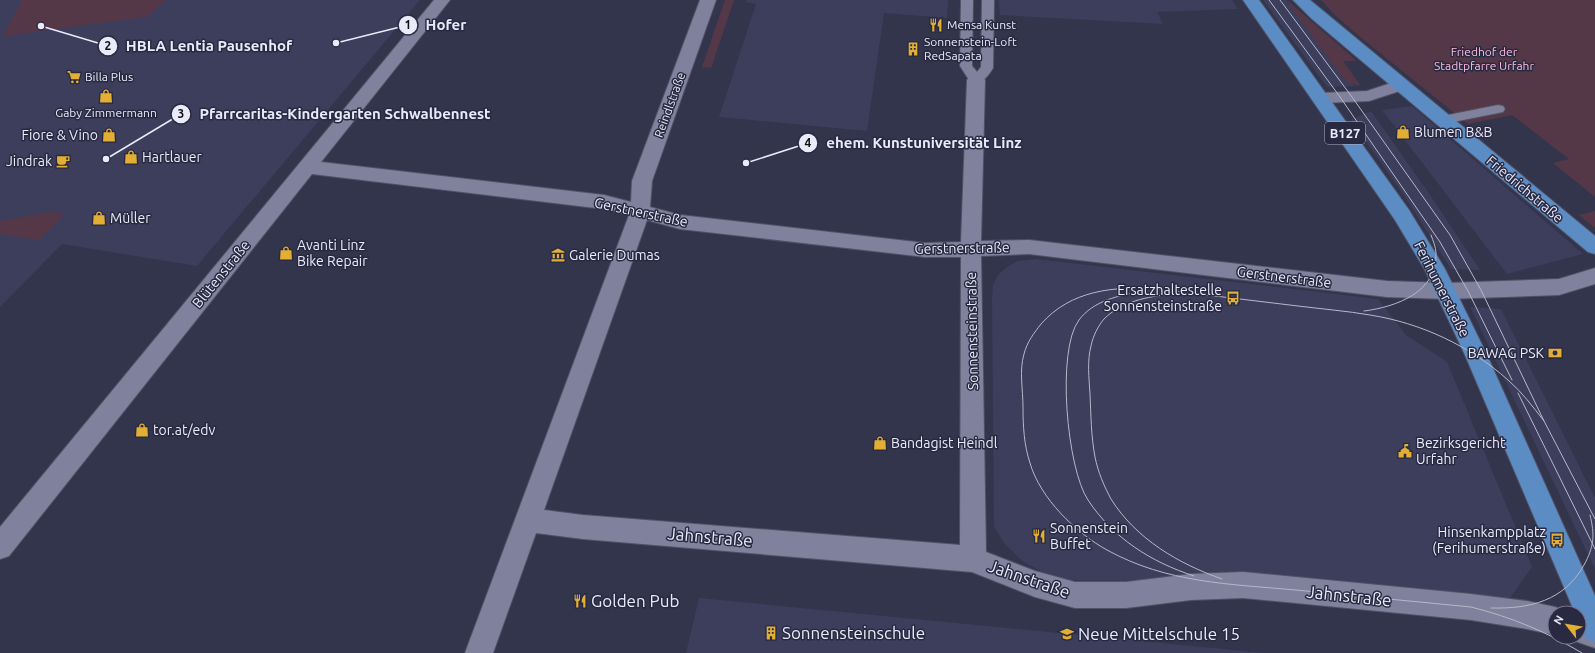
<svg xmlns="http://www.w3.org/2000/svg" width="1595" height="653" font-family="Ubuntu,sans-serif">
	<rect width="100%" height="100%" fill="#33354c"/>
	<!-- built -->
	<g fill="#3c3e5c">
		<path d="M0,0H420L197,266L62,244L0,307Z"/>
		<path d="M746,0H948L947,18L884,13L867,131L719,117L756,4L746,2Z"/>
		<path d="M999,0H1232L1238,9L1157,12L1163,24L1000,15Z"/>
		<path d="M1263,0H1287V2L1354,85L1361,86L1327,87Z"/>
		<path d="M1412,106L1583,254L1507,274L1382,110Z"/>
		<path d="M1371,111L1430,195L1480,270L1451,269L1403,194L1351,120Z"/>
		<path d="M1036,259L1378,299L1406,335L1447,362L1532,567L1510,598L1246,576L1100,582L1070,580L1044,573L1022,561L1004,543L994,526L992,298L993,284L998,275L1007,267L1018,261Z"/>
		<path d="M1470,307L1501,309L1595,498V569Z"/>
		<path d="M699,598L1264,653H686Z"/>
	</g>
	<!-- green -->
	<g fill="#553847">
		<path d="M22,0H166L146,17L3,36Z"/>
		<path d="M725,0H734L711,68L702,67Z"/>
		<path d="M1321,0H1595V197L1553,163L1569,159L1512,115L1468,124L1359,36L1335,15Z"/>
		<path d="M1288,1L1357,61H1343L1361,86L1348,82L1344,79L1287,2Z"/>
		<path d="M1595,211V228L1579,215Z"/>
		<path d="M49,212L65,214L39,240L0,234V221Z"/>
	</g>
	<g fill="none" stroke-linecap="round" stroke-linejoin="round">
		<!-- service casing -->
		<g stroke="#515266" stroke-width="2">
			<g id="service">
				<path d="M961,0H973L972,66L977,72L981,67L982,0H994L993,68C988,76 982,85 971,83L960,66Z"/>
				<path d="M1498,105L1503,106L1505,109L1503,112L1443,124L1438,123L1436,120L1438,117Z"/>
			</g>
		</g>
		<!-- minor casing -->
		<g stroke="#515266" stroke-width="2">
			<g id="minor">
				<path d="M434,0H450L321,162L604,195L631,202L632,181L700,0H716L652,181L650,207L680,215L925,243L961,242L967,80L970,76L976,75L982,76L985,80L981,241L1029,240L1387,281L1446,283L1559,279L1595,268V284L1559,295L1446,299L1387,297L1029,254L981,256L986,552L1035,571L1075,582H1126L1191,574L1243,572L1471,594L1527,601L1555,607L1565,611L1566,613H1555V635L1527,629L1471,620L1243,598L1191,600L1126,608H1075L1035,597L972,572L583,539L536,533L493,653H465L629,215L604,209L312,174L9,556L0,559V527ZM647,220L680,229L925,257H961L960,545L583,515L544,510Z"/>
				<path d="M1400,80L1406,81L1409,85L1406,89L1369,101L1321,103L1315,102L1312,98L1315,94L1321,93L1367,91Z"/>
				<path d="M1579,615L1595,620V648L1569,639L1568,637H1579Z"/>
			</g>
		</g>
		<!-- primary casing -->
		<g stroke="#515266" stroke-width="2">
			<g id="primary">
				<path d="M1243,0H1259L1409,210L1445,269L1487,355L1595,596V642L1585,638L1579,624V613H1575L1465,355L1425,270L1395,220Z"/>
				<path d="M1293,0H1310L1595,236V254L1588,252L1312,19Z"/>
			</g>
		</g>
		<!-- service -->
		<use href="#service" fill="#80829d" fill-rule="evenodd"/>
		<!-- minor -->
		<use href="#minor" fill="#80829d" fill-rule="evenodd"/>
		<!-- primary -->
		<use href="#primary" fill="#5b8cc3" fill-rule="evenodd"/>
		<!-- tram -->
		<g stroke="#b7b8ca" stroke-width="1">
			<path d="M1269,0L1340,97L1440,242L1468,291L1512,380"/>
			<path d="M1280,0L1352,97L1450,235L1481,290L1544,421L1595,519"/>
			<path d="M1141,292C1119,295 1093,301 1079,320C1056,350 1067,469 1088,500C1113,538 1151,562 1194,576"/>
			<path d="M1171,294C1147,297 1122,301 1104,319C1098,326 1093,336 1091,346C1087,361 1089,378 1090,394C1091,415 1091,436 1095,457C1098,472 1104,486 1111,499C1136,539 1179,564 1222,579"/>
			<path d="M1364,311C1396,307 1438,292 1436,253C1436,247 1433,241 1431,235"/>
			<path d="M1518,393L1595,549"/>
			<path d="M1544,421C1533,407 1522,392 1508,380C1470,346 1421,323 1370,315C1347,311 1322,309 1298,306C1251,300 1204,295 1157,289C1114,286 1071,290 1041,324C1034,333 1027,342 1024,354C1019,371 1023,389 1023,407C1023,426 1024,445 1030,463C1040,498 1076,533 1107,550C1167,583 1229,584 1296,590C1354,596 1413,601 1471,607C1511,617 1547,632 1582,653"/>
			<path d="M1491,608C1530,609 1564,601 1584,565C1594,547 1595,535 1590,515"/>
		</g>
	</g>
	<!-- icons -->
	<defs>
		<g id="restaurant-bare" transform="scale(1.08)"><path d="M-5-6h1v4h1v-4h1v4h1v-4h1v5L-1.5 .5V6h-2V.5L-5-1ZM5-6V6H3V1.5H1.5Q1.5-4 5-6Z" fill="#e2af34" stroke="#292a42" stroke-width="2.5" paint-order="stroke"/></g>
		<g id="building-bare" transform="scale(1.08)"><path d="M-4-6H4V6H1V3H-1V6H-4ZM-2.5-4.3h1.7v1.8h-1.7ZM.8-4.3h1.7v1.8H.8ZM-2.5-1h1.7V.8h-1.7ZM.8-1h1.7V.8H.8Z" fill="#e2af34" stroke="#292a42" stroke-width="2.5" paint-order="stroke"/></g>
		<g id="supermarket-bare" transform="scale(1.08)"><path d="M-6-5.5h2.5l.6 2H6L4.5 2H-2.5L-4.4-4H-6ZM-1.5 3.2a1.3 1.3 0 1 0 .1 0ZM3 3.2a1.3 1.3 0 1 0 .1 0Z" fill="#e2af34" stroke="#292a42" stroke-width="2.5" paint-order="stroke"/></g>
		<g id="shop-bare" transform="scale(1.08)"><path d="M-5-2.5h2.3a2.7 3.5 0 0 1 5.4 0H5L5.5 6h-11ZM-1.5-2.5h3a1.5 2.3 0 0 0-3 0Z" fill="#e2af34" stroke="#292a42" stroke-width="2.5" paint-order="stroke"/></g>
		<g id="cafe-bare" transform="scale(1.08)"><path d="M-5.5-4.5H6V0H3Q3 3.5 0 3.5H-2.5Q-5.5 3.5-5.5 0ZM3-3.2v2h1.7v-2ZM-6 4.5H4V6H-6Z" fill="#e2af34" stroke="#292a42" stroke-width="2.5" paint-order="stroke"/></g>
		<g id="museum-bare" transform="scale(1.08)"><path d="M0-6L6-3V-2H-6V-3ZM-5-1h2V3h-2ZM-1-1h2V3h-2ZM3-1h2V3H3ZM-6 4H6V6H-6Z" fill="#e2af34" stroke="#292a42" stroke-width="2.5" paint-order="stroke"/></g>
		<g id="bus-bare" transform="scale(1.08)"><path d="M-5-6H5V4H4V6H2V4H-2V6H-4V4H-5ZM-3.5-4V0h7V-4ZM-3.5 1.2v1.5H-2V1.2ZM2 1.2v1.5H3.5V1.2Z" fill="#e2af34" stroke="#292a42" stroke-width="2.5" paint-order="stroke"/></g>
		<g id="bank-bare" transform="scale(1.08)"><path d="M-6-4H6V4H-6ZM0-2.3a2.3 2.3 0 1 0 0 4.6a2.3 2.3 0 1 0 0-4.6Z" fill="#e2af34" stroke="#292a42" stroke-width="2.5" paint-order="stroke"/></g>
		<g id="civic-bare" transform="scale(1.08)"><path d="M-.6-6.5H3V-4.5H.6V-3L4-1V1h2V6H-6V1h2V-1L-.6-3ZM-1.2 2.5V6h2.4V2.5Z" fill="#e2af34" stroke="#292a42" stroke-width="2.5" paint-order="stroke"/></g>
		<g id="school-bare" transform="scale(1.08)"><path d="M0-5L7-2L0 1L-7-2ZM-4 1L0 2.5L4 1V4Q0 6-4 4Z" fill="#e2af34" stroke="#292a42" stroke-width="2.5" paint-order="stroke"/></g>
	</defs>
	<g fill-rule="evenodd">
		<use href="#restaurant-bare" x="936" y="25"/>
		<use href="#building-bare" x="913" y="49"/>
		<use href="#supermarket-bare" x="74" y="77"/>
		<use href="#shop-bare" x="106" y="96"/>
		<use href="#shop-bare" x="1403" y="132"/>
		<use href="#shop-bare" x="109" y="135"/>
		<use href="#shop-bare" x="131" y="157"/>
		<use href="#cafe-bare" x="63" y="161"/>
		<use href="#shop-bare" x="99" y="218"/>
		<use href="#shop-bare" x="286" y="253"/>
		<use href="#museum-bare" x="558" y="255"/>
		<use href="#bus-bare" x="1233" y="298"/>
		<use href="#bank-bare" x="1555" y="353"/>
		<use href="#shop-bare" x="142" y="430"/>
		<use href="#shop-bare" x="880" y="443"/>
		<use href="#civic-bare" x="1405" y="451"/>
		<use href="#restaurant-bare" x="1039" y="536"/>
		<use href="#bus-bare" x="1557" y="540"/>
		<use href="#restaurant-bare" x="580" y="601"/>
		<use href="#building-bare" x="771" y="633"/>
		<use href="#school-bare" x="1067" y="634"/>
	</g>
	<g text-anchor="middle" stroke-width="3" stroke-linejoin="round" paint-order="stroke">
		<!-- far-poi labels -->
		<g font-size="12" fill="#e9eafa" stroke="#292a42" text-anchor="start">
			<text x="947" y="29">Mensa Kunst</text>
			<text x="924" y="46">Sonnenstein-Loft<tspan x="924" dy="14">RedSapata</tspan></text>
			<text x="85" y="81">Billa Plus</text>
			<text x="106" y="117" text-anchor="middle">Gaby Zimmermann</text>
		</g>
		<!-- far-park labels -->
		<g font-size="12" fill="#fdbddd" stroke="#292a42">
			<text x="1484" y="56">Friedhof der<tspan x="1484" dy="14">Stadtpfarre Urfahr</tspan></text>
		</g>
		<!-- far-street labels -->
		<g font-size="12" fill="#e9eafa" stroke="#292a42">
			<text transform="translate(670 105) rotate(-70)" y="4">Reindlstraße</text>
		</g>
		<!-- shield labels -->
		<rect fill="#292a42" stroke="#afb0c3" stroke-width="1" x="1325" y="122" width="40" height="22" rx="3"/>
		<g font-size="13" font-weight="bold" fill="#e9eafa">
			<text x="1345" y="138">B127</text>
		</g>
		<!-- poi labels -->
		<g font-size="14" fill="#e9eafa" stroke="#292a42" text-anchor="start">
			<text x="1414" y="137">Blumen B&amp;B</text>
			<text x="98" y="140" text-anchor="end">Fiore &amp; Vino</text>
			<text x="142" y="162">Hartlauer</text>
			<text x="52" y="166" text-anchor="end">Jindrak</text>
			<text x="110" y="223">Müller</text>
			<text x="297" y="250">Avanti Linz<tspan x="297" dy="16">Bike Repair</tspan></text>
			<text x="569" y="260">Galerie Dumas</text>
			<text x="1222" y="295" text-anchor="end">Ersatzhaltestelle<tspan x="1222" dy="16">Sonnensteinstraße</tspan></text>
			<text x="1544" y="358" text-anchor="end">BAWAG PSK</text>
			<text x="153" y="435">tor.at/edv</text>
			<text x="891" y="448">Bandagist Heindl</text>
			<text x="1416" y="448">Bezirksgericht<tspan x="1416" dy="16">Urfahr</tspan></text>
			<text x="1050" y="533">Sonnenstein<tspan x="1050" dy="16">Buffet</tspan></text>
			<text x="1546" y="537" text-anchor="end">Hinsenkampplatz<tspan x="1546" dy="16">(Ferihumerstraße)</tspan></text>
		</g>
		<!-- street labels -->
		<g font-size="14" fill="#e9eafa" stroke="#292a42">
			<text transform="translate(1525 189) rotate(40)" y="5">Friedrichstraße</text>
			<text transform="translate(641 212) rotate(12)" y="5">Gerstnerstraße</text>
			<text transform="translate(962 248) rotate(-1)" y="5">Gerstnerstraße</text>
			<text transform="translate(221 274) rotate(-51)" y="5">Blütenstraße</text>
			<text transform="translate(1284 277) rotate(7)" y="5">Gerstnerstraße</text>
			<text transform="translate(1442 289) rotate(63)" y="5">Ferihumerstraße</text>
			<text transform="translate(972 331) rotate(-91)" y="5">Sonnensteinstraße</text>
		</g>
		<!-- near-street labels -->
		<g font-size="17" fill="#e9eafa" stroke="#292a42">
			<text transform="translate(710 537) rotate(5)" y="6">Jahnstraße</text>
			<text transform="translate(1029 579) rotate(19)" y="6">Jahnstraße</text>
			<text transform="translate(1349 596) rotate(6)" y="6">Jahnstraße</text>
		</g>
		<!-- near-poi labels -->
		<g font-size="17" fill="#e9eafa" stroke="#292a42" text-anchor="start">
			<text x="591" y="607">Golden Pub</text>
			<text x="782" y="639">Sonnensteinschule</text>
			<text x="1078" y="640">Neue Mittelschule 15</text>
		</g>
	</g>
	<!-- callouts -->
	<path fill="none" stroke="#e9eafa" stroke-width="1.5" d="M336 43L408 25M41 26L108 46M106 159L181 114M746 163L808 143"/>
	<g fill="#e9eafa" stroke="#292a42" stroke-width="1.5">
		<circle cx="336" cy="43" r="4"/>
		<circle cx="41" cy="26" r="4"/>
		<circle cx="106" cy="159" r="4"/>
		<circle cx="746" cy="163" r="4"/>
		<circle cx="408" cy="25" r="10"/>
		<circle cx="108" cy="46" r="10"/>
		<circle cx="181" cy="114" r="10"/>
		<circle cx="808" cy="143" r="10"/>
	</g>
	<g font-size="12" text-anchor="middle" font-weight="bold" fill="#111">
		<text x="408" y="29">1</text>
		<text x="108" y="50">2</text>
		<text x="181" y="118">3</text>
		<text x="808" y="147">4</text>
	</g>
	<g font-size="15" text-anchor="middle" font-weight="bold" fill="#e9eafa" stroke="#292a42" stroke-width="3" stroke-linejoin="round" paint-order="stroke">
		<text x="446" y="30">Hofer</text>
		<text x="209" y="51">HBLA Lentia Pausenhof</text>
		<text x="345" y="119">Pfarrcaritas-Kindergarten Schwalbennest</text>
		<text x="924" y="148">ehem. Kunstuniversität Linz</text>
	</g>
	<!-- north arrow -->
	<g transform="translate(1567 625) rotate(301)"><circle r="19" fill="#292a42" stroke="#76778c"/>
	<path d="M0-3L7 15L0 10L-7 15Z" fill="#e2af34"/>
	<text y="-6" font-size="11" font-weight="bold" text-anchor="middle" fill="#e9eafa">N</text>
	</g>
</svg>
